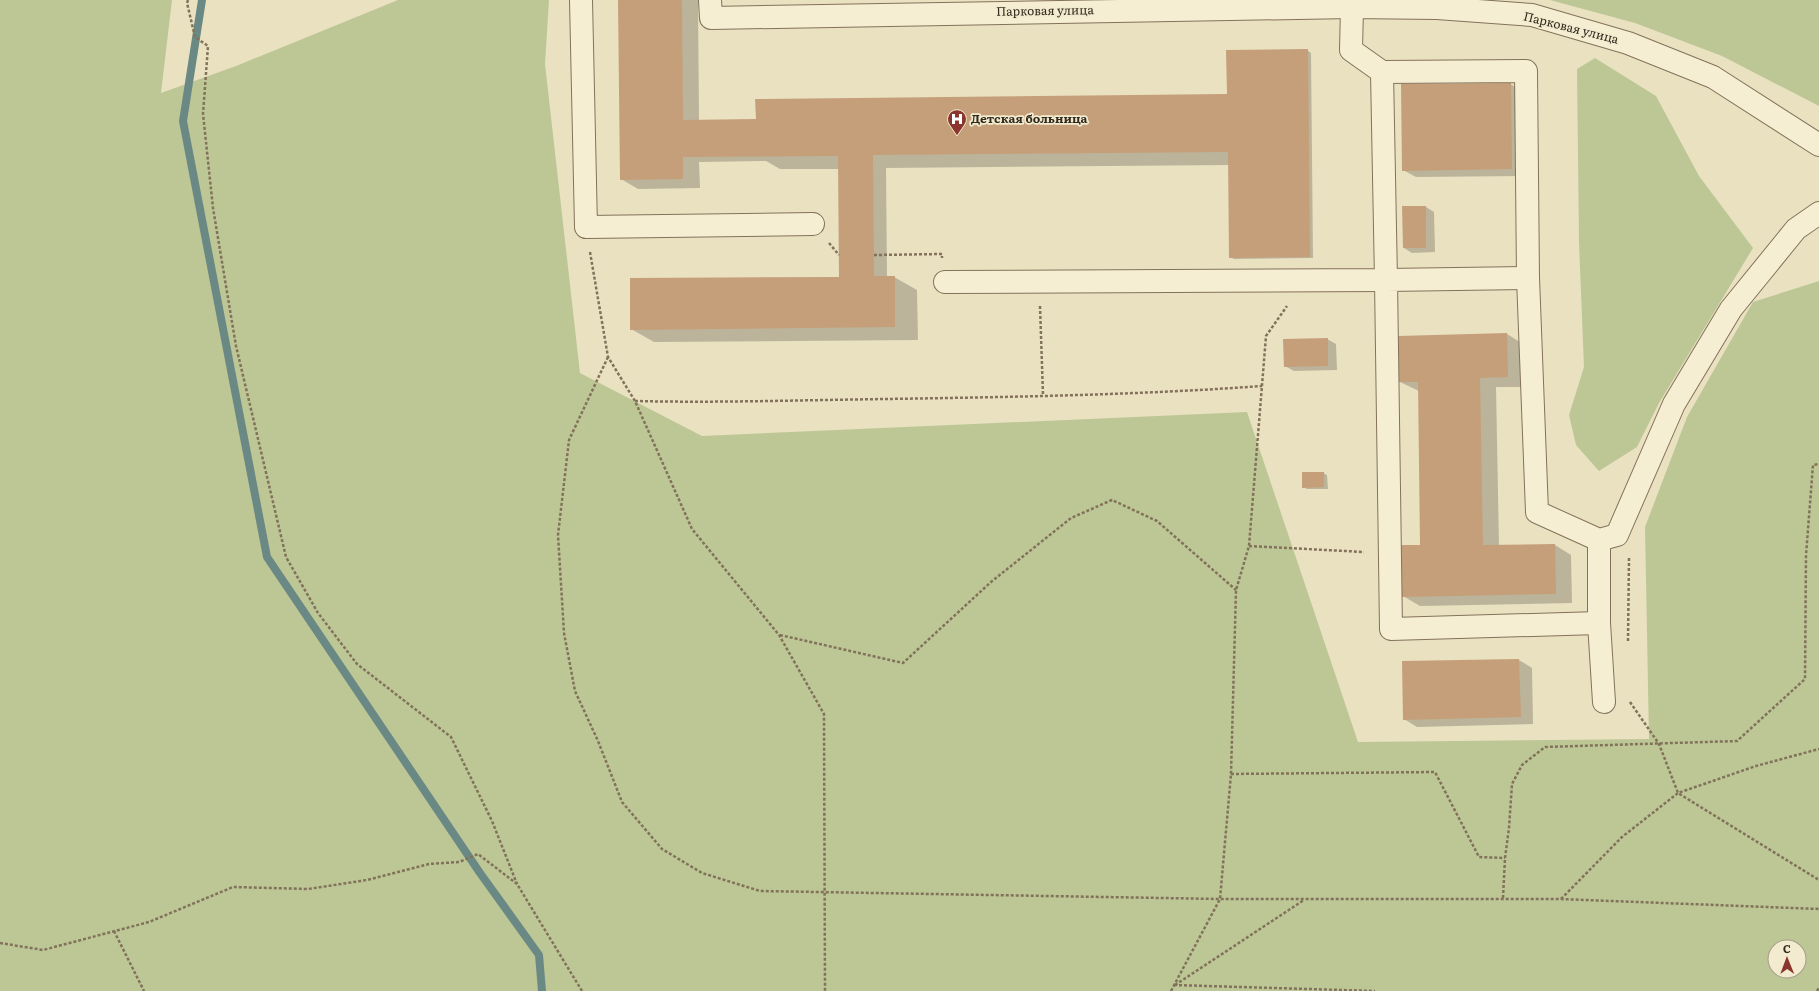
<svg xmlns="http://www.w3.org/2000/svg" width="1819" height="991" font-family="Literata,serif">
	<rect width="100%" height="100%" fill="#eae1c1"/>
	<!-- green -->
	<g fill="#bdc796" fill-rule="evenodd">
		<path d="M0,0H172L161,93L236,66L398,0H549L545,64L580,373L702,436L1247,412L1358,742L1649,739L1645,527L1687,417L1753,302L1819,281V991H0ZM1775,947H1799V971H1775Z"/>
		<path d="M1550,0H1819V106L1722,56L1635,23Z"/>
		<path d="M1595,58L1656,96L1699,176L1753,248L1659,403L1637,447L1599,471L1576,445L1569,415L1584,367L1579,243L1577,69Z"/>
	</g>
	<!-- shadow -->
	<g fill="#0003">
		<path d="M619,0H698L699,120H755L1231,95L1307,50L1311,53L1313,258L1234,259L1230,257L1229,165L886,168L887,277H894L917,290L918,340L654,342L631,329L840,278L839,169H780L766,161L699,162L700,188L638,189L621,179Z"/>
		<path d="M1510,84L1523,91L1524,176L1416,177L1403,170Z"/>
		<path d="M1426,207L1434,212L1435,252L1412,253L1404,248Z"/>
		<path d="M1507,334L1523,344L1524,387H1496L1499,546L1555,545L1571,555L1572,603L1420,606L1403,596L1421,546L1419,391L1400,382Z"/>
		<path d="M1327,339L1336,344L1337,370L1294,371L1285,366Z"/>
		<path d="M1323,473L1327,475L1328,489H1307L1303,487Z"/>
		<path d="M1519,660L1532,668L1533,724L1417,727L1404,719L1403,662Z"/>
	</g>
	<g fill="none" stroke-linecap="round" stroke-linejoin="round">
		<!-- stream -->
		<path stroke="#6b8984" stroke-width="8" d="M202,0L183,121L267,557L480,873L539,955L542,991"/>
	</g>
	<!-- building -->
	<g fill="#c59f79">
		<path d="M618,0H682L683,120L756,119L755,99L1227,94L1226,50L1308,49L1310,257L1229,258L1228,152L873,155L874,276H895V327L630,330V278L839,277L838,156L683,157V179L620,180Z"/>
		<path d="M1511,83L1512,169L1402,171L1401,84Z"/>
		<path d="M1402,206H1426V248H1403Z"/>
		<path d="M1507,333L1508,377L1480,378L1483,545L1555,544L1556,594L1402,597L1401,545H1420L1418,382H1399L1398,336Z"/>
		<path d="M1328,338V366L1284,367L1283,339Z"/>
		<path d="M1302,472H1324V487L1302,488Z"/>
		<path d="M1519,659L1521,717L1403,720L1402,661Z"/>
	</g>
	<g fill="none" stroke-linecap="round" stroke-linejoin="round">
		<!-- minor casing -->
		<g stroke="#82725a" stroke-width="24">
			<g id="minor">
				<path d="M581,0L586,227L813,224"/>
				<path d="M710,0L711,18L1352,7L1437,8L1532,15L1628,43L1713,77L1819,145"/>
				<path d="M1382,72L1526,71L1528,278L1537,512L1599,540L1617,535L1674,404L1731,309L1796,229L1819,213"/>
				<path d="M1528,278L1386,280L1391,629L1599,623"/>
				<path d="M945,282L1386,280L1382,72L1351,50L1352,7"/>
				<path d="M1599,540V623L1604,702"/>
			</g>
		</g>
		<!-- path -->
		<g stroke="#82725a" stroke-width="2.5" stroke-dasharray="3 2" stroke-linecap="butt">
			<path d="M188,0L187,3L195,37L208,46L203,114L213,208L236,346L286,557L318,613L357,664L451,737L492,821L517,884"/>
			<path d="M829,243L839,255"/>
			<path d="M590,252L608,357L635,401L692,529L779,635L824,714L825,991"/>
			<path d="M874,255L942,254V258"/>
			<path d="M1040,306L1043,395"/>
			<path d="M608,357L569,440L558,535L564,633L575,691L598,741L622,802L662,849L702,873L760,891L1220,899H1560L1819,909"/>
			<path d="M635,401C719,403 803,400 887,399C1012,397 1138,395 1262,386"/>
			<path d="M1249,546L1364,552"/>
			<path d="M780,635L903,663L991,582L1071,518L1112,500L1157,521L1236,590"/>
			<path d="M1628,641L1629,558"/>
			<path d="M1630,702L1659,744L1678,793L1819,880"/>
			<path d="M1231,774L1435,772L1479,857L1505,858"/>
			<path d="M1503,898L1505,858L1509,828L1512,784L1522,765L1545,747L1737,741L1805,679L1806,555L1813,465L1819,464"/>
			<path d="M1561,899L1622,837L1678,793L1756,766L1819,749"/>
			<path d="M114,931L144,991"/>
			<path d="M0,943L43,950L149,922L233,887L308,889L367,880L429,864L459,862L478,854L517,884L582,991"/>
			<path d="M1174,985L1375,991"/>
			<path d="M1175,985L1304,900"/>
			<path d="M1171,991L1220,899L1231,774L1236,590L1249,546L1266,336L1287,306"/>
			<path d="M1817,991L1819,988"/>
		</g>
		<!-- minor -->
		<use href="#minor" stroke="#f6eed3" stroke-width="22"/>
	</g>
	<!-- icons -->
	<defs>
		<g id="hospital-pin" transform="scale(1)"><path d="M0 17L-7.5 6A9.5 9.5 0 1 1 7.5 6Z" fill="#8c352e" stroke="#f2ebcf"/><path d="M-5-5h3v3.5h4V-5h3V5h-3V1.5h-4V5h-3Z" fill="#fff"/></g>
	</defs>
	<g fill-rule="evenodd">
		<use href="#hospital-pin" x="957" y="119"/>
	</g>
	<g text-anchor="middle" stroke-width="3.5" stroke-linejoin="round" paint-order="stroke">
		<!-- street labels -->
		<g font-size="12" fill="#32291d" stroke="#f2ebcf">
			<text transform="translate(1045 11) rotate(-1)" y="4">Парковая улица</text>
			<text transform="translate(1571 28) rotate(14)" y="4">Парковая улица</text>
		</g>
		<!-- poi labels -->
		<g font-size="12" font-weight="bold" fill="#32291d" stroke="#f2ebcf" text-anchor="start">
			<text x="971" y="123">Детская больница</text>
		</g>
	</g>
	<!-- north arrow -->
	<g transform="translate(1787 959) rotate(359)"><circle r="19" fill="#f2ebcf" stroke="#a59d88"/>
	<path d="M0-3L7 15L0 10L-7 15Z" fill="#8c352e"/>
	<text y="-6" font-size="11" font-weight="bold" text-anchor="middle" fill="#32291d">С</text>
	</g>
</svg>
